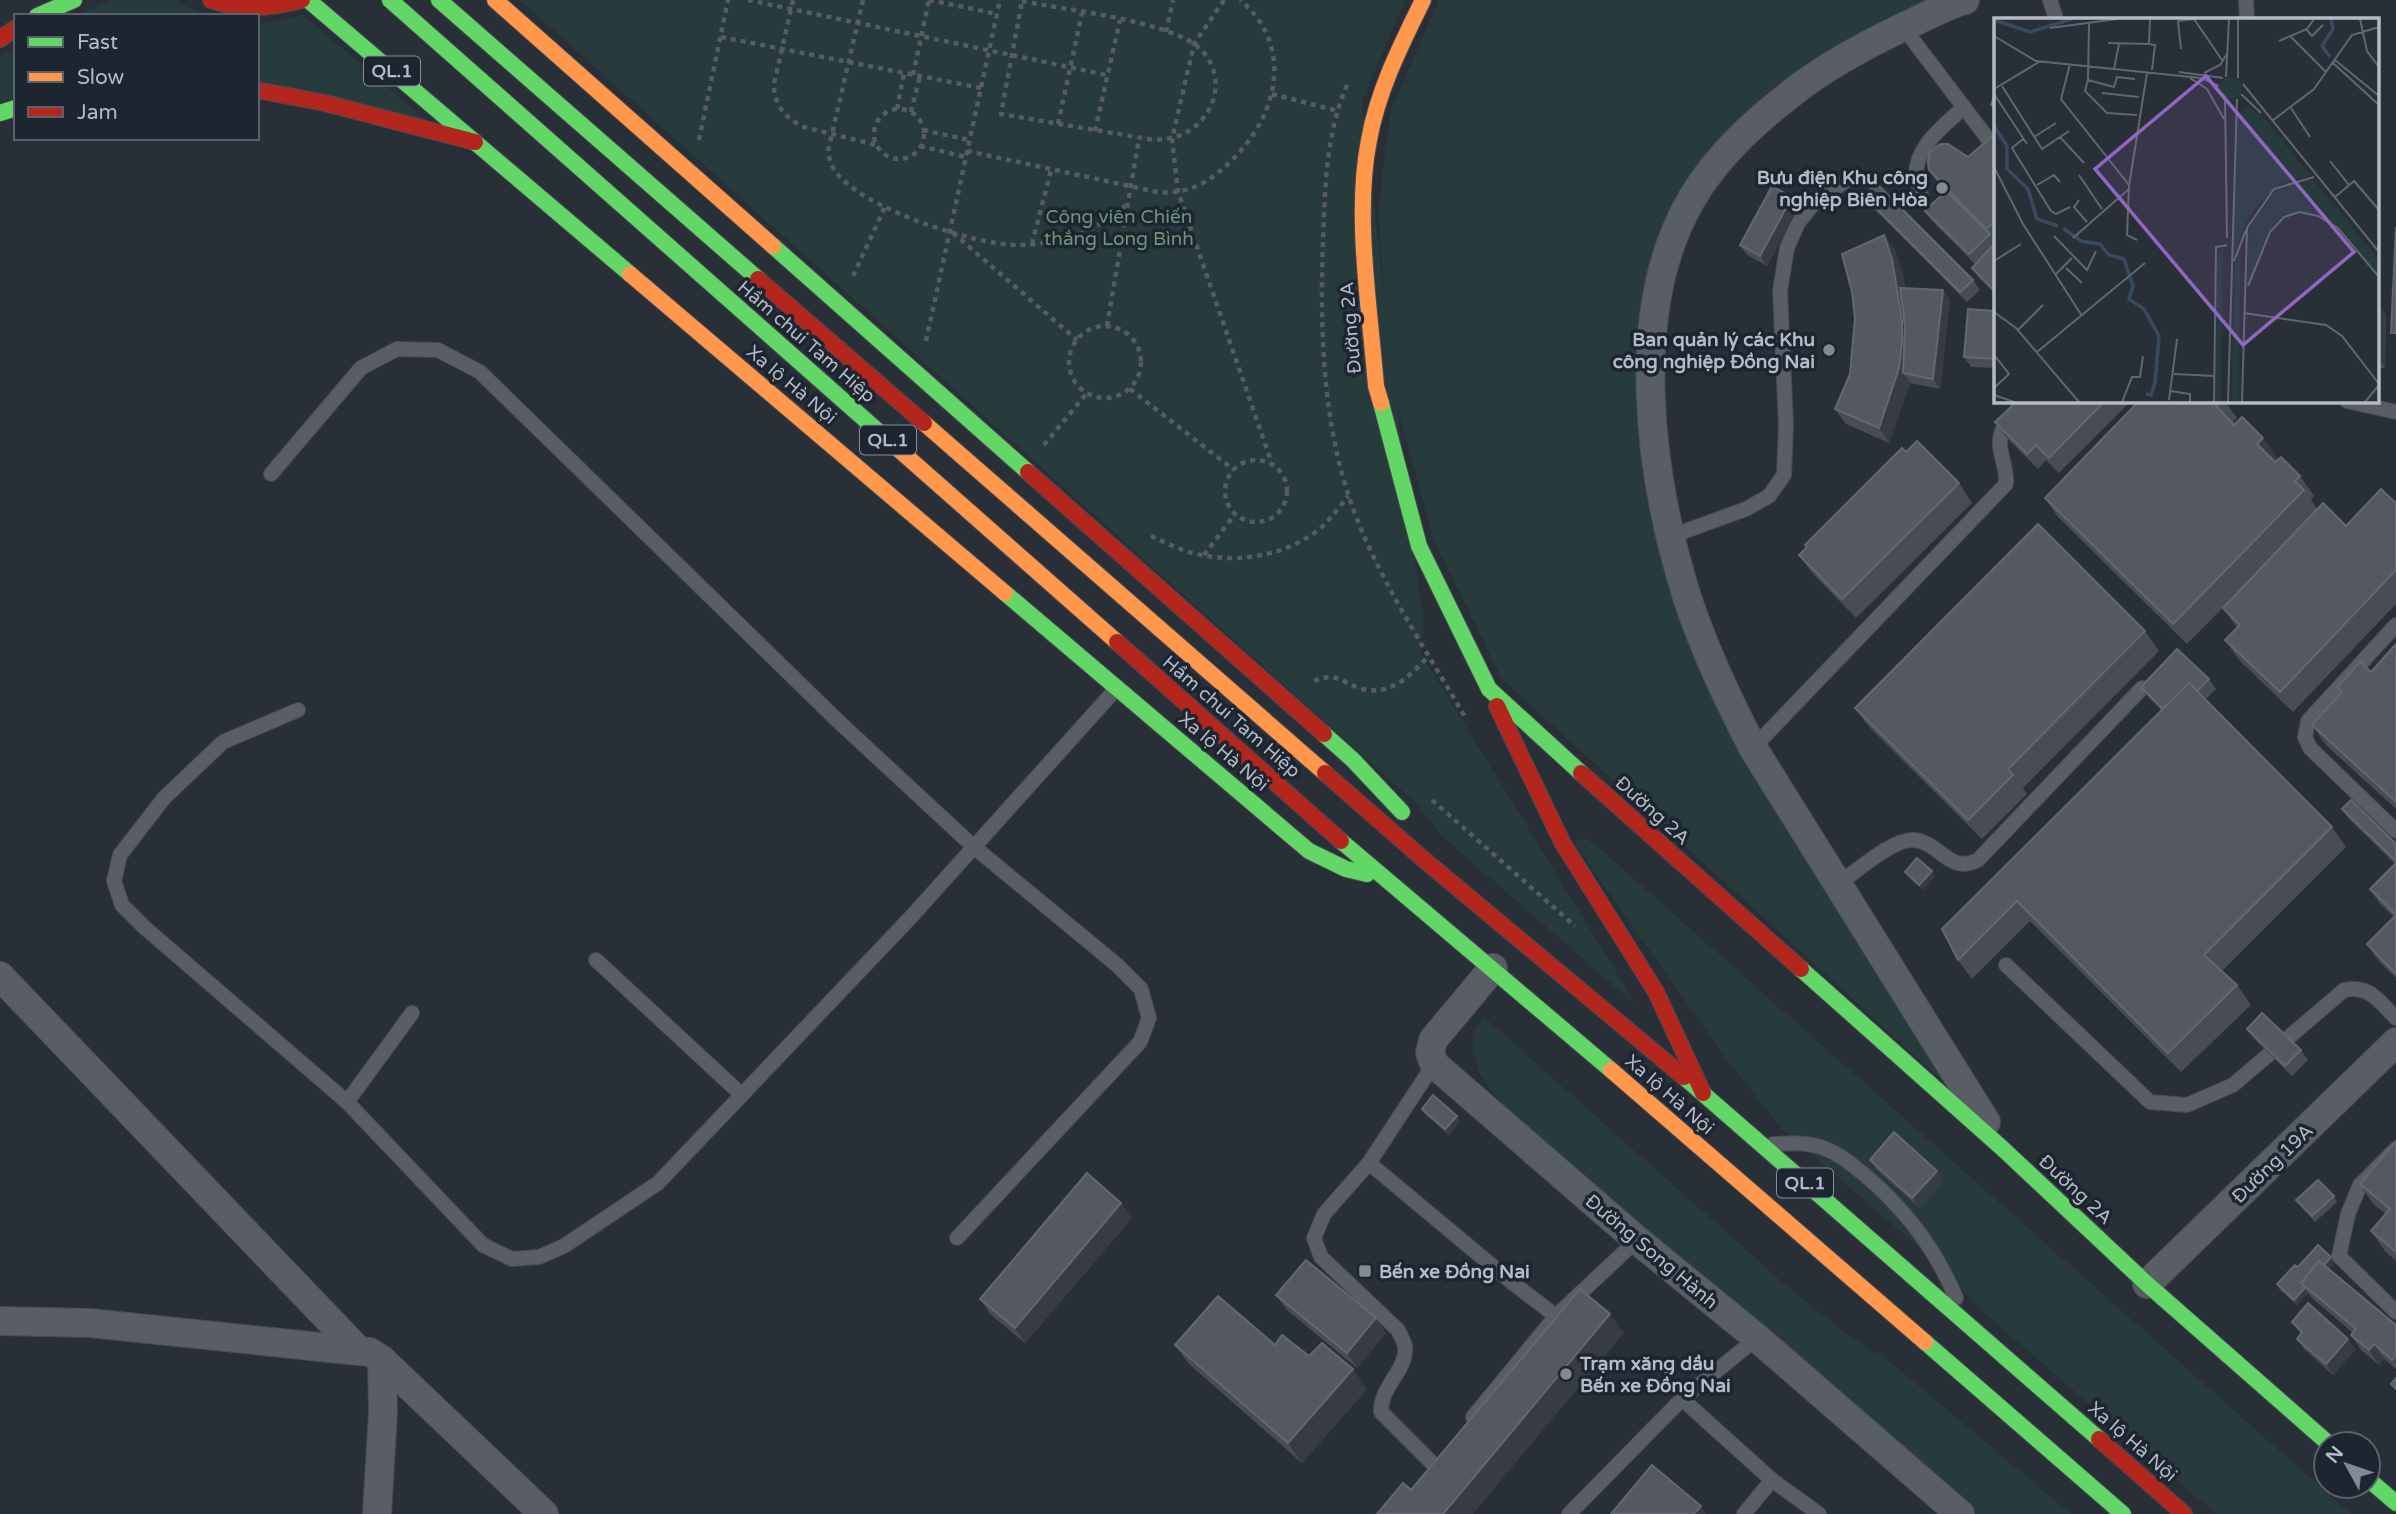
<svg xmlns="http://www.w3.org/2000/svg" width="2396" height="1514" font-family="'Varela Round',sans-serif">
	<rect width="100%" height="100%" fill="#292f36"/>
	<!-- green -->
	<g fill="#273a3c">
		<path d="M111,0H177L183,5L210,16H73Z"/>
		<path d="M520,0H1405L1362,101L1417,580L1423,617L1421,653L1637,1006L1442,836L1418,805Z"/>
		<path d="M1439,0H1943L1819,66L1679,212L1649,442L1730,722L1969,1105L1502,679L1433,538L1391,384L1378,211L1391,110Z"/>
		<path d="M303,15L427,121L257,80V25Z"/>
		<path d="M16,47V98L0,103V58Z"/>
		<path d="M1585,838L1597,846L2351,1514H2216L1989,1317L1922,1250L1784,1131L1722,1053L1576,846L1577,840Z"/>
		<path d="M1483,1016L1797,1295L1867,1349L1882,1355L2071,1514H1977L1525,1129C1503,1102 1467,1074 1474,1036C1475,1029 1480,1022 1483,1016Z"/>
	</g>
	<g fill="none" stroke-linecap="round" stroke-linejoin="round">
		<!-- lane casing -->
		<g stroke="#474b51" stroke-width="16">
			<g id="lane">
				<path d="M2050,0L2056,19"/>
				<path d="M2246,0L2247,19"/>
				<path d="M1903,27L1991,143"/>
				<path d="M1922,198C1920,191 1917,183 1916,176C1915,146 1945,125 1964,107"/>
				<path d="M2347,401L2396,412"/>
				<path d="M271,474L361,368L397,349L438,350L480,372L839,722L974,847L1117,965L1141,989L1149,1018L1140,1042L957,1238"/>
				<path d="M1669,537L1746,509L1769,496L1784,475L1786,425L1780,291L1787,248L1798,223L1815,202L1843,183"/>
				<path d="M2396,625L2308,721L2305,737L2310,748L2396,831"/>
				<path d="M298,710L223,742L164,798L120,855L114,881L122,905L144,927L347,1102L483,1245L512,1259L539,1257L564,1246L658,1183L911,917L1116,689"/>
				<path d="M1753,748L2006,484C2007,472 2003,464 2001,452C1995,428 2013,415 2028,401"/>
				<path d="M1838,884C1856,872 1893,838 1914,840C1940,842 1949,875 1978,860L2142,688"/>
				<path d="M596,960L742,1095"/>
				<path d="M2006,965L2150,1102L2187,1105L2233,1085L2344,990C2371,985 2378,1001 2396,1018"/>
				<path d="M1434,1064L1369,1163L1514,1284L1556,1316L1637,1240"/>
				<path d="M347,1102L412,1013"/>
				<path d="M1773,1144C1792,1143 1809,1142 1826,1149C1841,1155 1854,1166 1867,1177C1906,1210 1936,1250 1956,1298"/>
				<path d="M2396,1149L2360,1185L2348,1214L2339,1256L2396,1312"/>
				<path d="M1369,1163L1324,1214L1314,1238L1321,1257L1398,1330C1400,1335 1404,1341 1405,1346C1408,1370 1380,1386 1381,1412L1434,1465"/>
				<path d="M1757,1338L1682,1399L1772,1480L1819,1514"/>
				<path d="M1473,1417L1556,1316"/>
				<path d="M1569,1514L1682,1399"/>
				<path d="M1744,1514L1772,1480"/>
			</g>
		</g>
		<!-- street casing -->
		<g stroke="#474b51" stroke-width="30">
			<g id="street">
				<path d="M1965,0C1948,5 1932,13 1916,21C1877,39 1840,58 1805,83C1762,115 1718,153 1691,200C1626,312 1650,479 1687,597C1704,649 1728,700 1753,748L1986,1122"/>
				<path d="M1493,968L1433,1040L1430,1053L1434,1064L1637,1240L1757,1338L1960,1514"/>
				<path d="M0,976L359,1351L370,1352L382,1360L544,1514"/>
				<path d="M2147,1284L2396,1042"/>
				<path d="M0,1321L90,1323L359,1351"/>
				<path d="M377,1514L383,1412L382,1360"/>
			</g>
		</g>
		<!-- fast casing -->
		<g stroke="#474b51" stroke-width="18">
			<g id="fast">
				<path d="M308,0L630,274"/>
				<path d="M390,0L888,440"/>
				<path d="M439,0L758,279"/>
				<path d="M37,16L74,0"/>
				<path d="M0,113L16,108"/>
				<path d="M773,246L1028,472"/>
				<path d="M1381,403L1419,546L1489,689L1581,773"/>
				<path d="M1005,593L1309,851L1346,869L1367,874"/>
				<path d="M1324,734L1353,760L1402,812"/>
				<path d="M1341,841L1611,1070"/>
				<path d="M1801,969L2002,1148L2147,1284L2329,1444"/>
				<path d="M1684,1077L2099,1439"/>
				<path d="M1925,1342L2123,1514"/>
				<path d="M2368,1479L2396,1503"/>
			</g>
		</g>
		<!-- slow casing -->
		<g stroke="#474b51" stroke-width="18">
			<g id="slow">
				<path d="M495,0L773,246"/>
				<path d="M630,274L1005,593"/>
				<path d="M1381,403L1376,386C1370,310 1354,214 1369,140C1378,90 1401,45 1423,0"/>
				<path d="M924,423L1325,773"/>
				<path d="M888,440L1117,642"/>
				<path d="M1611,1070L1925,1342"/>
			</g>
		</g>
		<!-- jam casing -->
		<g stroke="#474b51" stroke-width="18">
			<g id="jam">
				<path d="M211,0C243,11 270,8 302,0"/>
				<path d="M0,39L16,28"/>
				<path d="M257,90L325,103L475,142"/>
				<path d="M758,279L924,423"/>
				<path d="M1028,472L1324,734"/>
				<path d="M1117,642L1341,841"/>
				<path d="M1497,706L1562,842L1656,992L1703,1093"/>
				<path d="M1325,773L1422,858L1684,1077"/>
				<path d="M1581,773L1801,969"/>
				<path d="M2099,1439L2184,1514"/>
			</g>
		</g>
		<!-- path -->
		<g stroke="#575c61" stroke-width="4.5" stroke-dasharray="5 5" stroke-linecap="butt">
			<path d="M748,0L1107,75"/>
			<path d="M793,0L774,84C773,105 787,119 804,127L876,145"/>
			<path d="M863,0L828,151C829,158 831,165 835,171C861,208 976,246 1020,245C1058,244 1100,231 1127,204"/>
			<path d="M929,0L997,14"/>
			<path d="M1224,0L1194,44L1172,139L1178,192L1272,464"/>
			<path d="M1022,1C1067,10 1159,20 1194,44C1216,59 1222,89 1208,111C1195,132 1178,139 1154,140L1001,114Z"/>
			<path d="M1166,32L1173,0"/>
			<path d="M721,37L981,88"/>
			<path d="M913,75L929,0"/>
			<path d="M1347,85C1326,133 1325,188 1323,241C1320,326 1322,415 1349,497C1375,575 1424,646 1465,717"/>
			<path d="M1272,94L1338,111"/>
			<path d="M897,109L904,73"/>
			<circle cx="899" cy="134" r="25"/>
			<path d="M911,112L920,76"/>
			<path d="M1058,124L1082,13"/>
			<path d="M923,130L969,140"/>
			<path d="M1095,131L1120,20"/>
			<path d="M699,140L728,0"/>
			<path d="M920,146L966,157"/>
			<path d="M967,151L1157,192C1191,195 1213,180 1236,156C1279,111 1293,44 1240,0"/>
			<path d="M953,233L1077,340"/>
			<path d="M1032,244L1051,170"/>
			<path d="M853,276L885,207"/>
			<circle cx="1105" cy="362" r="36"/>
			<path d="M1107,326L1139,138"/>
			<path d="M926,341L1000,0"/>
			<path d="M1130,389L1234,470"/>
			<path d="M1044,445L1086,394"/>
			<circle cx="1256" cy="491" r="31"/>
			<path d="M1151,536C1162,541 1174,547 1186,551C1226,564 1276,559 1311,535C1326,526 1337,510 1348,496"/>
			<path d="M1204,555L1235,514"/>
			<path d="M1314,681C1337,672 1339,681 1359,688C1389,698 1412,675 1429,655"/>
			<path d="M1432,800L1575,926"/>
		</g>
		<!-- lane -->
		<use href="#lane" stroke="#595d64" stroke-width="14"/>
		<!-- street -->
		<use href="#street" stroke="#595d64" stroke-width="28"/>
		<!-- fast -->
		<use href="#fast" stroke="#63d668" stroke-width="16"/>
		<!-- slow -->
		<use href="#slow" stroke="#ff974d" stroke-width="16"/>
		<!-- jam -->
		<use href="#jam" stroke="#b3261e" stroke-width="16"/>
	</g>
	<!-- wall -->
	<g fill="#484d53">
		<path d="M1995,134V294L1979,278L1972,268L1975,264L1932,221L1925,211L1946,192L1939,185L1929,170L1968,157Z"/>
		<path d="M1864,196L1973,280L1980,290L1967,302L1871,206Z"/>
		<path d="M1799,207L1767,266L1747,255L1740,245Z"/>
		<path d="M1884,235L1895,250L1903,274L1905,288L1943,290L1950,300L1940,389L1910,383L1889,443L1846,424L1835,409L1850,374Z"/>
		<path d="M2377,302L2386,315L2385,368H2377Z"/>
		<path d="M1995,311V368L1971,367L1964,357Z"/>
		<path d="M2017,401H2131L2059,473L2046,460L2038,469L2006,437L1995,422Z"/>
		<path d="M2139,401H2225L2237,418L2232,423L2277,457L2274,461L2300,476L2314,496L2311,499L2317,509L2346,526L2396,503V604L2293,712L2239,660L2225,640L2237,628L2223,608L2251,579L2187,644L2058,517L2045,498Z"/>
		<path d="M1906,452L1959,483L1972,503L1856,618L1813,574L1799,555Z"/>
		<path d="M2145,631L2159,651L2023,788L2027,794L1982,839L1869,727L1855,708Z"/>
		<path d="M2396,644V809L2326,745L2312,725L2341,694L2337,688L2371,672Z"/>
		<path d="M2209,679L2216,689L2205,700L2332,827L2346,847L2222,971L2237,985L2251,1005L2181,1072L2030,921L1972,979L1958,960L2161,710L2148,697L2141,687Z"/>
		<path d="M2342,809L2396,844V978L2377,959L2367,944L2394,917L2380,904L2370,889L2395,864L2349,819Z"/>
		<path d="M1905,872L1935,876L1923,890L1909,877Z"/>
		<path d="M2247,1029L2301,1050L2308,1060L2292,1076L2254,1039Z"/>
		<path d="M1422,1109L1457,1116L1460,1121L1449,1135L1425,1114Z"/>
		<path d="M2396,1141V1261L2385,1251L2371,1231L2386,1214L2373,1204L2360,1184Z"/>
		<path d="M1870,1160L1944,1181L1920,1208L1877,1170Z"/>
		<path d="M2334,1196L2337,1202L2315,1222L2296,1200Z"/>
		<path d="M1132,1218L1025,1343L990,1314L980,1299Z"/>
		<path d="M2331,1257L2335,1263L2329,1269L2396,1325V1369L2384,1359L2379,1365L2361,1350L2351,1335L2353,1333L2312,1298L2308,1293L2297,1305L2280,1290L2277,1284L2298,1267Z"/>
		<path d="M1276,1295L1386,1333L1357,1368L1287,1310Z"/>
		<path d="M2292,1322L2356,1349L2333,1375L2304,1349L2297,1339L2301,1334Z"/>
		<path d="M1175,1345H1275L1309,1356L1367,1389L1302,1463L1189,1364Z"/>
	</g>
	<!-- shaded-wall -->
	<g fill="#373c42">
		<path d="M2377,128L2379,132L2378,198L2377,196Z"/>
		<path d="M1792,197L1799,207L1767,266L1760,256Z"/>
		<path d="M1884,235L1895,250L1903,274L1907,298L1903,373L1910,383L1889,443L1879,428Z"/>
		<path d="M1943,290L1950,300L1940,389L1933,379Z"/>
		<path d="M2377,302L2386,315L2385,368L2377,357Z"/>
		<path d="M2263,438L2277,457L2271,464L2257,444Z"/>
		<path d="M1932,871L1935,876L1923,890L1919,885Z"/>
		<path d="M1457,1116L1460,1121L1449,1135L1445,1129Z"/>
		<path d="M1937,1171L1944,1181L1920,1208L1912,1198Z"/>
		<path d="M1121,1203L1132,1218L1025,1343L1015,1328Z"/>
		<path d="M2331,1257L2335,1263L2310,1291L2306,1287Z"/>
		<path d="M2305,1288L2308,1293L2297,1305L2294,1300Z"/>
		<path d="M1610,1314L1624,1333L1473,1514H1443Z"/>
		<path d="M1376,1318L1386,1333L1357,1368L1347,1353Z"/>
		<path d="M2348,1339L2356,1349L2333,1375L2326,1364Z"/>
		<path d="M2374,1344L2384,1359L2379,1365L2369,1350Z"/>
		<path d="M1353,1369L1367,1389L1302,1463L1288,1443Z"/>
		<path d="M1701,1506L1706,1514H1694Z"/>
	</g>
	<!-- building -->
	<g fill="#54595f" stroke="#62686f" stroke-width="2">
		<path d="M1994,96H1995V106L1991,105Z"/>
		<path d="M1995,134V222L1986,229L1929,170L1928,162L1929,154L1933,149L1941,144H1948L1968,157Z"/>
		<path d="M1876,183L1973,280L1960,292L1864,196Z"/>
		<path d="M1772,186L1792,197L1760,256L1740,245Z"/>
		<path d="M1946,191L1990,234L1969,254L1925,211Z"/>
		<path d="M2396,227V333H2391Z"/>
		<path d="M1884,235L1892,259L1896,283L1902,321V343L1899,368L1879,428L1835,409L1850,374L1855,318L1852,292L1842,254Z"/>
		<path d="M1995,243V291L1972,268Z"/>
		<path d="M1900,288L1943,290L1933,379L1903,373L1905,326Z"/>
		<path d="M1968,309L1995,311V359L1964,357Z"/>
		<path d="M2017,401H2105L2049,458L2036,445L2027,454L1995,422Z"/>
		<path d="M2139,401H2221L2216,406L2234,425L2242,417L2263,438L2257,444L2275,462L2281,457L2300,476L2295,481L2304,490L2173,624L2045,498Z"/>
		<path d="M1917,441L1959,483L1842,599L1799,555L1807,547L1805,545L1902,448L1906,452Z"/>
		<path d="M2381,489L2396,503V570L2280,692L2225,640L2240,625L2223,608L2323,503L2346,526Z"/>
		<path d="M2038,524L2145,631L2008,769L2013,775L1968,820L1855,708Z"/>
		<path d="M2396,644V802L2312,725L2342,692L2337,688L2360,662L2371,672Z"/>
		<path d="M2177,649L2209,679L2197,691L2189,683L2163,709L2141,687Z"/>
		<path d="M2189,683L2332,827L2204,955L2237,985L2168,1053L2017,901L1958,960L1942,929Z"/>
		<path d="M2351,800L2396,844V861L2342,809Z"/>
		<path d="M1917,858L1932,871L1919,885L1905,872Z"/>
		<path d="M2396,863V972L2395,973L2367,944L2396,915L2370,889Z"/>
		<path d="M2262,1013L2301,1050L2285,1066L2247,1029Z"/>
		<path d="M1433,1095L1457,1116L1445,1129L1422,1109Z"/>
		<path d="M1894,1132L1937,1171L1912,1198L1870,1160Z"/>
		<path d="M2396,1141V1252L2371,1231L2390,1209L2360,1184Z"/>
		<path d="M1087,1173L1121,1203L1015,1328L980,1299Z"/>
		<path d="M2318,1180L2334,1196L2312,1216L2296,1200Z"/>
		<path d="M2318,1245L2331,1257L2324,1265L2319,1261L2301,1283L2305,1288L2294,1300L2277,1284L2295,1265L2298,1267Z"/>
		<path d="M1306,1260L1376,1318L1347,1353L1276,1295Z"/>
		<path d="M2319,1261L2396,1325V1355L2392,1360L2374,1344L2369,1350L2351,1335L2356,1329L2301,1283Z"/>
		<path d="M1580,1289L1610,1314L1443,1514H1377L1403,1483L1411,1490Z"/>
		<path d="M1218,1296L1275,1345L1282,1335L1309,1356L1322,1343L1353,1369L1288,1443L1175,1345Z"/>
		<path d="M2308,1303L2348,1339L2326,1364L2297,1339L2302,1332L2292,1322Z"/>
		<path d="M2396,1378V1389L2391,1384Z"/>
		<path d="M1652,1465L1701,1506L1694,1514H1611Z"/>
	</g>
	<!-- markers -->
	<g fill="#838a94" stroke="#1d2530" stroke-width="2.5">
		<circle cx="1942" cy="188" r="7"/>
		<circle cx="1829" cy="350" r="7"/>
		<rect x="1358" y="1264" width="14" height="14" rx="3.5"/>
		<circle cx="1566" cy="1374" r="7"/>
	</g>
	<g text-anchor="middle" stroke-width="7" stroke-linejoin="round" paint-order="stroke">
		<!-- shield labels -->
		<g fill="#1d2530" stroke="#868e99" stroke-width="2">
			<rect x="364" y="56.5" width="56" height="29" rx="5"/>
			<rect x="860" y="425.5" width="56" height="29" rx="5"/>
			<rect x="1777" y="1168.5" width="56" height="29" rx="5"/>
		</g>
		<g font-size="18" font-weight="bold" fill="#b3bbc6">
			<text x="392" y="77">QL.1</text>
			<text x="888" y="446">QL.1</text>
			<text x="1805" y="1189">QL.1</text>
		</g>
		<!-- poi labels -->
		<g font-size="19" font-weight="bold" fill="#b3bbc6" stroke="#1d2530" text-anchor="end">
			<text x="1928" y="184">Bưu điện Khu công<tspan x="1928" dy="22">nghiệp Biên Hòa</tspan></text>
			<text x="1815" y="346">Ban quản lý các Khu<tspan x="1815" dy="22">công nghiệp Đồng Nai</tspan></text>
			<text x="1379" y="1278" text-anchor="start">Bến xe Đồng Nai</text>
			<text x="1580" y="1370" text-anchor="start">Trạm xăng dầu<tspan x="1580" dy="22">Bến xe Đồng Nai</tspan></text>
		</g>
		<!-- park labels -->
		<g font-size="19" fill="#6c9674" stroke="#1d2530">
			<text x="1119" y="223">Công viên Chiến<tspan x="1119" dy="22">thắng Long Bình</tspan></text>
		</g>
		<!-- street labels -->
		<g font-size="19" fill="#b3bbc6" stroke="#1d2530">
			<text transform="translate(1350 328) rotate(-95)" y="7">Đường 2A</text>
			<text transform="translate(807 341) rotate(41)" y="7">Hầm chui Tam Hiệp</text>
			<text transform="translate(792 384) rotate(40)" y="7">Xa lộ Hà Nội</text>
			<text transform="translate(1232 716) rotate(41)" y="7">Hầm chui Tam Hiệp</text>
			<text transform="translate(1224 751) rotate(40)" y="7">Xa lộ Hà Nội</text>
			<text transform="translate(1653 810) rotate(42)" y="7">Đường 2A</text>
			<text transform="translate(1670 1094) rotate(41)" y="7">Xa lộ Hà Nội</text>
			<text transform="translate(2272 1163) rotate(-44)" y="7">Đường 19A</text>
			<text transform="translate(2076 1189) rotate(43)" y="7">Đường 2A</text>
			<text transform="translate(1652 1251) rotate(40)" y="7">Đường Song Hành</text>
			<text transform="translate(2133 1441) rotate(41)" y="7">Xa lộ Hà Nội</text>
		</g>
	</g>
	<!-- overview -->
	<g transform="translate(1994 18)">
		<rect width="385" height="385" fill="#292f36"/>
		<path d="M226 70a11 11 0 1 1 22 0a11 11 0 1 1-22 0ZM255,89L271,101L317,158L289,164L268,182L252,203L239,240L244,97ZM319,161L385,242V258L333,201L309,194L290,199L275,213L252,271L255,210L282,172ZM247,226L244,384H237L241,249ZM229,230L227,384H221L223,240Z" fill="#273a3c"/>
		<path fill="none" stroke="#384a5f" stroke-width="3.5" d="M0,2L36,14L78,1M336,39L328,28L339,11L337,1M0,108L13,128V151L34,171L43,201L64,208M69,210L87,223L106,226L115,237L130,241L139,268L135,281L150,291L165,318L161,365L157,377L152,376"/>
		<path fill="none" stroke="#606770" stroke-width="2" d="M366,1L373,33L385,49M95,5L94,62L120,69L123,59L141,61M56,10L123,1M312,11L318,18L329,7M0,18L42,43L207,60L225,68M297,19L332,54M285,23L313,11L320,1M114,25L155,26L156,1M155,26L161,27L158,52M187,31L184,3L200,1L228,42M341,42L385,78M339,45L385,87M76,46L67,81L135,167M120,51L125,26M185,54L229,60M210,55L226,47L233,36M232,59L235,1M196,60L213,71L230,101M244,60V1M94,61L91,73L113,95L143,97M249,66L385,234M8,68L48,131L75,113M0,71L45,44M108,75L145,79M0,76L33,126M247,76L267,95M231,81L233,220M297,90L316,119M278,103L320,71L358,17L385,9M40,119L62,105M66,119L90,145M29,121L18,130L57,193L62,196L76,189M336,143L355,167M0,149L29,206L88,298M85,157L108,191M43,167L60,157L66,164M341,179L360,163L385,192M85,182L80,189L93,204M60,218L93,252L102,233M79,220L135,171M143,222L133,217L135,168L153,55M0,243L27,226M240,243L252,212M72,250L88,265M61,257L78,240M254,268L276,214L290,199L305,194L324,198L344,210L385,259M0,294L22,310L85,384M250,295L332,307L348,318L385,366M24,312L49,287M43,334L151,245M180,356L221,358M0,370L15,356L1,338M177,373L196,376V384M0,377L20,384M175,382L183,321M128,384L138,359H146L149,338M220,384L222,229L233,227M234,384L243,81M248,384L253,210L280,171L320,159M371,384L385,367"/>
		<path fill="#9165c2" fill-opacity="0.15" stroke="#9165c2" stroke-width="3.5" d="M212,58L360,234L249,327L101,151Z"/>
		<rect width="385" height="385" fill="none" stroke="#b3bbc6" stroke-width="3.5"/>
	</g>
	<!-- legend -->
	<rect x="14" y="14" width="245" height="126" fill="#1d2530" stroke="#59616c" stroke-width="2"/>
	<rect x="28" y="37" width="35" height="10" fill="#63d668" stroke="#59616c" stroke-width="2"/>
	<text x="77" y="49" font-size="21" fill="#b3bbc6">Fast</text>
	<rect x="28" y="72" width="35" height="10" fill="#ff974d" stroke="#59616c" stroke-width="2"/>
	<text x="77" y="84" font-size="21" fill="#b3bbc6">Slow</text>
	<rect x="28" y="107" width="35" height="10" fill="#b3261e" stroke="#59616c" stroke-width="2"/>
	<text x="77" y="119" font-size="21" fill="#b3bbc6">Jam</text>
	<!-- north arrow -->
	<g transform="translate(2347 1465) rotate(310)"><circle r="33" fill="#1d2530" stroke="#59616c" stroke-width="2"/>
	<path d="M0-5L12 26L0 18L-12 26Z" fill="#838a94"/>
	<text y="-10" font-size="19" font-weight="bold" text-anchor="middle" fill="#b3bbc6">N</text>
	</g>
</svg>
